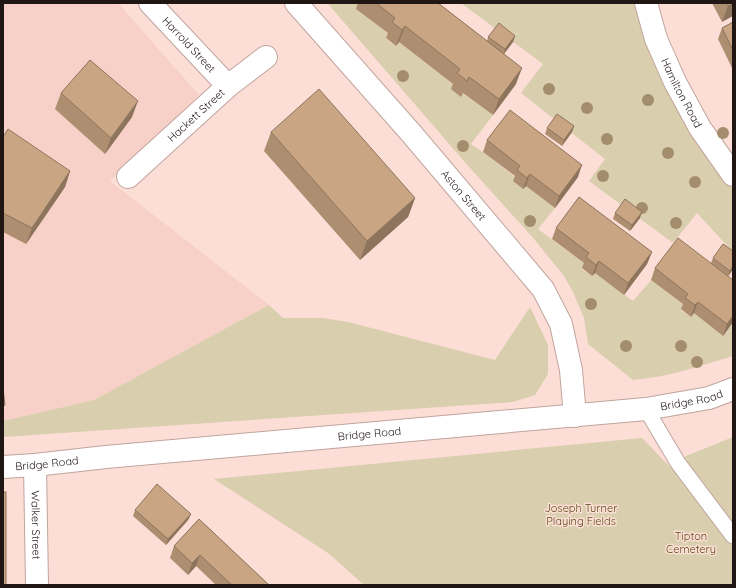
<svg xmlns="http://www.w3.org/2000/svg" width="736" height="588" font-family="Quicksand,sans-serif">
	<rect width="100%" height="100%" fill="#fcded7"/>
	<!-- built -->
	<path fill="#f7d1c7" d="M3,3H118L199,95L110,181L269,305L94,400L3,421Z"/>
	<!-- green -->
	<g fill="#d9cead">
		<path d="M332,3H361L357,9L389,34L386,39L396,46L399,42L454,85L461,96L463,93L493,115L471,144L483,152L555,208L538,229L585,264L582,269L592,276L595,273L633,301L651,280L684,305L681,310L691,317L694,313L723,336L733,322V356C700,366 668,377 633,380L588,344L584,318L573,292L564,276L534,239L463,160L329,5Z"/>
		<path d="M461,3H636L707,153L733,190V252L697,213L673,243L589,181L605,159L521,93L543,64Z"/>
		<path d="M269,305L283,318H323L348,322L495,360L530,307L548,345V374L535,395L513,402L3,437V421L94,400Z"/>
		<path d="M733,437V585H364L328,553L214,479L642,438L671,468L686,456Z"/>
	</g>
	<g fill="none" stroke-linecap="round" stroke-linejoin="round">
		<!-- service casing -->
		<g stroke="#c0a49d" stroke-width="17">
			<path id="service" d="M646,409L678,463L733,536"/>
		</g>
		<!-- minor casing -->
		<g stroke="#c0a49d" stroke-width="24">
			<g id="minor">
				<path id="s1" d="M150,3L228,86"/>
				<path id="s2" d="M296,3L411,133L543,289L561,324L571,370L575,416"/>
				<path id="s3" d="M646,3L656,39L675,82L700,128L733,175"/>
				<path id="s4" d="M128,177L228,86L266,57"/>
				<path id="s5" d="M35,465L37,585"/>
				<path id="s6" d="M3,467L35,465L106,457L646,409L709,398L733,389"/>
			</g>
		</g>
		<!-- service -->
		<use href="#service" stroke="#fff" stroke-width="15"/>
		<!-- minor -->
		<use href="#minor" stroke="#fff" stroke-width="22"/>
	</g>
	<!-- trees -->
	<g fill="#a38d6c">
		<circle cx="403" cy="76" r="6"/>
		<circle cx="549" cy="89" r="6"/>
		<circle cx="648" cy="100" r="6"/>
		<circle cx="587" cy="108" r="6"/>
		<circle cx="723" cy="133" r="6"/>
		<circle cx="607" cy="139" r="6"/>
		<circle cx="463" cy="146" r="6"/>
		<circle cx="668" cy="153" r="6"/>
		<circle cx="603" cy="176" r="6"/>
		<circle cx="695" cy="182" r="6"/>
		<circle cx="642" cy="208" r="6"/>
		<circle cx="530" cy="221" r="6"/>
		<circle cx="676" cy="223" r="6"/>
		<circle cx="591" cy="304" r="6"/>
		<circle cx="626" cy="346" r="6"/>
		<circle cx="681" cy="346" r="6"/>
		<circle cx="697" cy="362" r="6"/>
	</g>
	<!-- wall -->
	<g fill="#ae8e71">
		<path d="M358,3H438L487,41L488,37L515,36L513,42L504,54L516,84L493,115L463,93L461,97L451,89L453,84L399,42L396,46L386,38L388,33L356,9Z"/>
		<path d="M712,3H733L722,22Z"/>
		<path d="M733,22V70L718,39L722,28Z"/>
		<path d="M61,93L132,117L105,154L55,109Z"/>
		<path d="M574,126L572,132L562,146L545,134L547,128Z"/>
		<path d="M271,132L415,198L408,217L360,260L264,151Z"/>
		<path d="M3,137L70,171L65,187L26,244L3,232Z"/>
		<path d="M487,140L578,177L555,208L526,186L523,189L513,181L515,176L483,152Z"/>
		<path d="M615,213L640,218L630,231L613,219Z"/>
		<path d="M556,228L652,252L647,264L624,295L595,273L592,276L582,268L584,263L552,239Z"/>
		<path d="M713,258L733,269L728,276L733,322L723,336L694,313L691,317L681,309L683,304L651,280L655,268L711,263Z"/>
		<path d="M135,510L191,514L188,520L166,545L133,516Z"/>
		<path d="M199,519L269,585H216L196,566L188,575L170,558L174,546Z"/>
	</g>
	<!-- shaded-wall -->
	<g fill="#8d745c">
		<path d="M733,3V16L722,22L728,6Z"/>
		<path d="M405,26L399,42L396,46L402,30Z"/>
		<path d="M515,36L513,42L503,55L505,49Z"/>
		<path d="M522,68L516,84L493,115L499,99Z"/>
		<path d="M138,101L132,117L105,154L111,138Z"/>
		<path d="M574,126L572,132L562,146L564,140Z"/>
		<path d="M582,165L578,177L555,208L559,196Z"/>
		<path d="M70,171L65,187L26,244L32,228Z"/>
		<path d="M530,174L526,186L523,189L527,178Z"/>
		<path d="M415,198L408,217L360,260L367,241Z"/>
		<path d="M642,212L640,218L630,231L632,225Z"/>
		<path d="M652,252L647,264L624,295L628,283Z"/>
		<path d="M599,261L595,273L592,276L596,265Z"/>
		<path d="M733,266V269L728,277L730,271Z"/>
		<path d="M698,302L694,313L691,317L695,305Z"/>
		<path d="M733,316V322L723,336L727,324Z"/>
		<path d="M191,514L188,520L166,545L168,539Z"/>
		<path d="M200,555L196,566L188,575L192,563Z"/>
	</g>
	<!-- building -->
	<g fill="#caa583" stroke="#8d745c">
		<path d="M376,3H438L522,68L499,99L469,77L467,81L457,73L460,69L405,26L402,30L392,22L395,18Z"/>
		<path d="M726,3H733L728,6Z"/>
		<path d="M733,22V50L722,28Z"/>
		<path d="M499,23L515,36L505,49L488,37Z"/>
		<path d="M90,60L138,101L111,138L61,93Z"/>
		<path d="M319,89L415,198L367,241L271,132Z"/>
		<path d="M510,110L582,165L559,196L530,174L527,178L517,170L520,166L487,140Z"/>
		<path d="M557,114L574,126L564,140L547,128Z"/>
		<path d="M8,129L70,171L32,228L3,213V137Z"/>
		<path d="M579,197L652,252L628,283L599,261L596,265L586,257L589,253L556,228Z"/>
		<path d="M625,199L642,212L632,225L615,213Z"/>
		<path d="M678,238L733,280V316L727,324L698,302L695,305L685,298L688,294L655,268Z"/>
		<path d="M723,244L733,251V266L730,271L713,258Z"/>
		<path d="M3,388L5,405L3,406Z"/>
		<path d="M157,484L191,514L168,539L135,510Z"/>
		<rect x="3" y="492" width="3" height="93"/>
		<path d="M199,519L269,585H232L200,555L192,563L174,546Z"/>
	</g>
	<g text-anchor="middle" stroke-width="3" stroke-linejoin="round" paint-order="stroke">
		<!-- street labels -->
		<g font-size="11" fill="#201614" stroke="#fcded7">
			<text dy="4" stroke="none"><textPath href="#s1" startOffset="57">Harrold Street</textPath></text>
			<text dy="4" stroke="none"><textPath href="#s3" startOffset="97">Hamilton Road</textPath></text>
			<text dy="4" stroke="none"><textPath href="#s4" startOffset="92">Hackett Street</textPath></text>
			<text dy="4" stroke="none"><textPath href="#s2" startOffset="255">Aston Street</textPath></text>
			<text dy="4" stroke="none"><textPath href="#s6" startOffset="692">Bridge Road</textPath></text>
			<text dy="4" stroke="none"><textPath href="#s6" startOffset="368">Bridge Road</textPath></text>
			<text dy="4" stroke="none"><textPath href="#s6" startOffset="44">Bridge Road</textPath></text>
			<text dy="4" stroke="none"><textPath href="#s5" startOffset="60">Walker Street</textPath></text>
		</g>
		<!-- park labels -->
		<g font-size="11" fill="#5b4b14" stroke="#fcded7">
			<text x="581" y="512">Joseph Turner<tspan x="581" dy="13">Playing Fields</tspan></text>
			<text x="691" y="540">Tipton<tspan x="691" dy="13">Cemetery</tspan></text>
		</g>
	</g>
	<!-- border -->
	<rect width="736" height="588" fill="none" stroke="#201614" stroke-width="8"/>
</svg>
